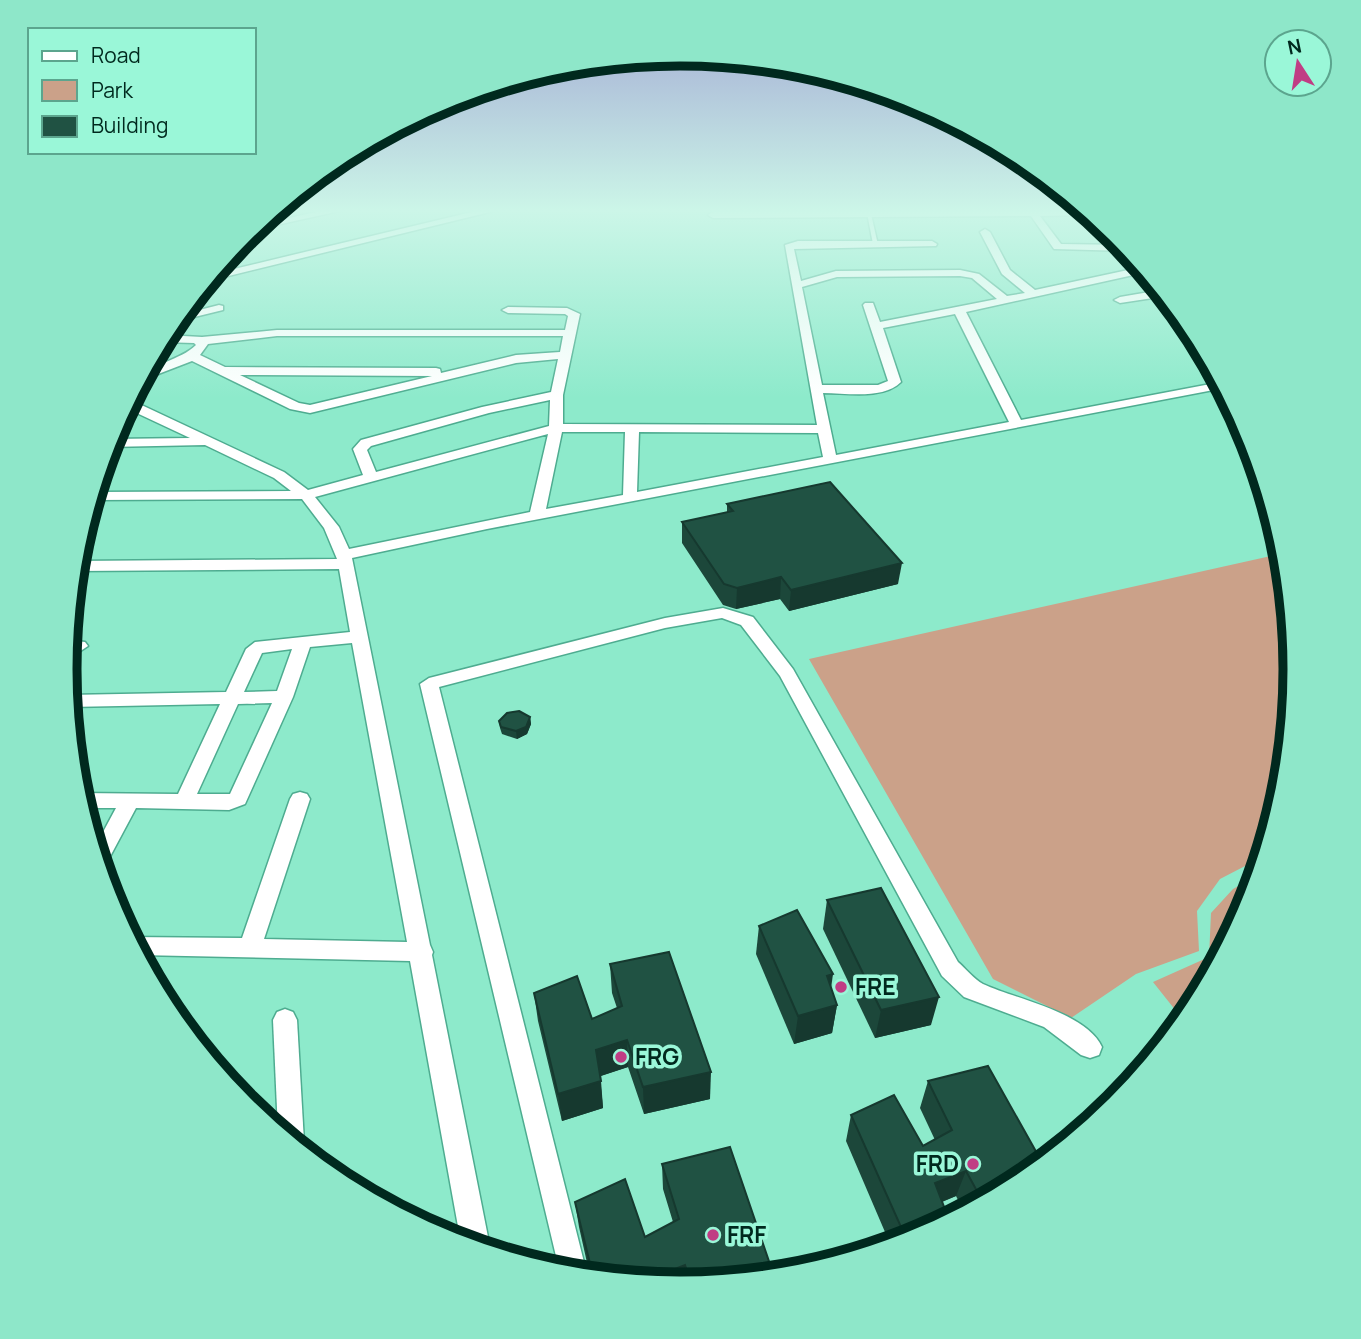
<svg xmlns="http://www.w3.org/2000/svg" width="1361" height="1339" font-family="Manrope,sans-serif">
	<rect width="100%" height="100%" fill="#8deacb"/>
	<!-- green -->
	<g fill="#cba189">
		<path d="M1284,553L1296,670L1284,790L1262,862L1247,865L1220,879L1197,911L1199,951L1136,974L1071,1018L993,979L809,659Z"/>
		<path d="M1258,875L1249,905L1184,1021L1153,982L1209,957L1211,913L1233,889Z"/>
	</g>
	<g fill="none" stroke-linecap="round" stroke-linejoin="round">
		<!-- service casing -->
		<g stroke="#4eac90" stroke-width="3">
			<path id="service" d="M867,213L871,214L878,245L873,244Z"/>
		</g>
		<!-- minor casing -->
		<g stroke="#4eac90" stroke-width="3">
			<g id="minor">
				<path d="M325,210H344L249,231L257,225Z"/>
				<path d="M480,210H498L208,281L213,274Z"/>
				<path d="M1086,210L1092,215L1040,216L1061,244L1124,245L1129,251L1054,249L1031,216L713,218L708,215L713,212Z"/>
				<path d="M985,229L990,232L1010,270L1035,290L1142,267L1147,272L966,312L1021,420L1221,382L1224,388L487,529L352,558L430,945L433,952L432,955L490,1247L488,1251L461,1243L410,961L139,955L129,937L242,938L290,799L293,794L300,792L307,794L310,799L264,939L407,942L352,643L310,647L293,697L245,804L229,810L136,808L105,866L101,867L95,847L116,808H83L78,793L178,794L220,704L69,707L68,695L226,692L246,649L255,642L350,632L339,569L75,571L76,561L337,559L324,528L302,499L92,500L95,492L291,491L274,478L205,445L108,447L111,439L190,438L126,408L130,401H133L284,472L308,490L363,475L353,449L361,440L482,407L551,392L558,359L516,363L310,413L290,409L192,361L140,381C151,362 180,361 196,345L194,343L161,342L165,335L202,337L277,330H565L568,316L565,314L508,313L502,310L508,307L567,308L580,314L563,395V424L817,425L785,245L798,241H932L937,244L936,246L794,249L801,281L836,271L960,270L979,274L1007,296L1025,293L1002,274L980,232ZM960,276L972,278L997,299L880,322L873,303H865L863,305L888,381L878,385H822L802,287L837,277ZM955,314L1009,422L836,455L823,393C847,393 883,400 901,382L883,328ZM277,336H563L560,352L516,355L441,373L440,369L436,368L225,367L200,355L208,344ZM240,375L432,376L310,405L299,403ZM550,400L549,426L376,472L367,450L371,446L489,413ZM562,432H625L623,495L546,509ZM639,432L818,433L823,457L637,492ZM548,434L530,512L349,549L339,527L315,497ZM292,649L277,691L244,692L262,653ZM272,703L230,794H197L238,704Z"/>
				<path d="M1161,290L1166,296L1120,303L1114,300L1120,297Z"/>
				<path d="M219,305L223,306V310L174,322L180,315Z"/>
				<path d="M723,608L753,617L793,669L958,962C966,969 974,979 983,984C1015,999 1086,1012 1102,1047L1099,1055L1090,1058L1081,1055L1044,1027L964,997L942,976L780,676L741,625L722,618L665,628L439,687L587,1274L560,1273L420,684L429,678L665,618Z"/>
				<path d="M68,640L85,642L88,646L79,652L67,651Z"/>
				<path d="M285,1009L293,1012L297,1020L304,1142L301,1150L278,1131L273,1020L277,1012Z"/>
			</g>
		</g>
		<!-- service -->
		<use href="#service" fill="#fff" fill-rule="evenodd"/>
		<!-- minor -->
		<use href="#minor" fill="#fff" fill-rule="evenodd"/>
	</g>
	<!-- wall -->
	<g fill="#1c473a">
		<path d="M727,504L898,584L789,611L780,599L736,609L723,605L682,543V522L727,512Z"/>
		<path d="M530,717L531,724L527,734L517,739L502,734L500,728L499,721Z"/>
		<path d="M827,900L931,1025L875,1038L823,929Z"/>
		<path d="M759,926L831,988L837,1005L832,1033L794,1044L756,954Z"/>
		<path d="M610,964L710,1099L644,1114L628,1067L600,1076L603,1108L562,1121L538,1021L534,993L592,1019L617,1008L612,993Z"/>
		<path d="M928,1081L1022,1181L964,1212L956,1196L942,1202L916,1238L891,1246L846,1141L851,1115L923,1146L935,1140L920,1108Z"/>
		<path d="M662,1164L774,1276L681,1285L590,1276L579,1227L575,1202L645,1237L673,1222L663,1189Z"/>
	</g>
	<!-- shaded-wall -->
	<g fill="#16392f">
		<path d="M902,563L898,584L789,611L791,590Z"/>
		<path d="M781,577L780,599L736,609L737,588Z"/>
		<path d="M530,717L531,724L527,734L517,739L516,731Z"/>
		<path d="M833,974L829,1003L827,976Z"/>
		<path d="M939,997L931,1025L875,1038L881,1010Z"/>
		<path d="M837,1005L832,1033L794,1044L798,1016Z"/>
		<path d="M627,1040L628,1067L598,1077L596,1050Z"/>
		<path d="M711,1072L710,1099L644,1114L643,1087Z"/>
		<path d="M601,1081L603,1108L562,1121L558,1094Z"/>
		<path d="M966,1171L956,1196L926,1208L935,1183Z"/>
		<path d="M401,1201L408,1218L403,1215Z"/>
		<path d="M944,1223L916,1238L903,1242L905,1236Z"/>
		<path d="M685,1265V1284L650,1282L649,1279Z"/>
	</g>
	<!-- building -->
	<g fill="#205243" stroke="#16392f" stroke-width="2">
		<path d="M830,482L902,563L791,590L781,577L737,588L724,584L682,522L733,511L727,504Z"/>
		<path d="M519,711L530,717L526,727L516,731L501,727L499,721L507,713Z"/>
		<path d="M881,888L939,997L881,1010L827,900Z"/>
		<path d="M797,910L833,974L827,976L837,1005L798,1016L759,926Z"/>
		<path d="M669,952L711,1072L643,1087L627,1040L596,1050L601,1081L558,1094L534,993L577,976L592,1019L622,1006L610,964Z"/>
		<path d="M988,1066L1043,1164L1022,1181L983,1202L966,1171L935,1183L949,1220L905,1236L851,1115L894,1095L923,1146L952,1130L928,1081Z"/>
		<path d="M730,1147L774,1276L691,1284L685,1265L649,1279L650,1282L593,1276L575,1202L625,1179L645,1237L679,1219L662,1164Z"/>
		<path d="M401,1201L403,1215L384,1206Z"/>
	</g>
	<!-- sky -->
	<linearGradient id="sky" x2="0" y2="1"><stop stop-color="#a1a7d3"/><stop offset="0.53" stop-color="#ccf6e8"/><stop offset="1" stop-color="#ccf6e8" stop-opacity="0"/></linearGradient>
	<rect width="1361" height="398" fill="url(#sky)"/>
	<!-- markers -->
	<g fill="#c03d84" stroke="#9af7d8" stroke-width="2.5">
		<circle cx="841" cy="987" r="7"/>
		<circle cx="621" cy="1057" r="7"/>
		<circle cx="973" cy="1164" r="7"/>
		<circle cx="713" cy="1235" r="7"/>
	</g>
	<g text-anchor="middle" stroke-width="7" stroke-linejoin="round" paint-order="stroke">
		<!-- near-poi labels -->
		<g font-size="23" font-weight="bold" fill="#00291e" stroke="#9af7d8" text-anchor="start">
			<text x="855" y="995">FRE</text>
			<text x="635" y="1065">FRG</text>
			<text x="959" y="1172" text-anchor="end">FRD</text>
			<text x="727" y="1243">FRF</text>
		</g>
	</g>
	<!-- crop -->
	<path d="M0 0H1361V1339H0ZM77 669a603 603 0 1 1 1206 0a603 603 0 1 1-1206 0Z" fill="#8ee7c9" fill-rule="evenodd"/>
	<path fill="none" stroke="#00291e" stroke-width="9" d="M77 669a603 603 0 1 1 1206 0a603 603 0 1 1-1206 0Z"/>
	<!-- legend -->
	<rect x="28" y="28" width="228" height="126" fill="#9af7d8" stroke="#5ca58e" stroke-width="2"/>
	<rect x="42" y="51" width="35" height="10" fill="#ffffff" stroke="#5ca58e" stroke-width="2"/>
	<text x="91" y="63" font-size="21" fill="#00291e">Road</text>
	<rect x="42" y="80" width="35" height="21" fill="#cba189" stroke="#5ca58e" stroke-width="2"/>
	<text x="91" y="98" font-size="21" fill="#00291e">Park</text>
	<rect x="42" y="116" width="35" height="21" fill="#205243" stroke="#5ca58e" stroke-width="2"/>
	<text x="91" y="133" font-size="21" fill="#00291e">Building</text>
	<!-- north arrow -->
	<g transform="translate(1298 63) rotate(348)"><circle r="33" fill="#9af7d8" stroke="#5ca58e" stroke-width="2"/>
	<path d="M0-5L12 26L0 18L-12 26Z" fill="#c03d84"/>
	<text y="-10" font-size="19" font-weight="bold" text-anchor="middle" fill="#00291e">N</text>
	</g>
</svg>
